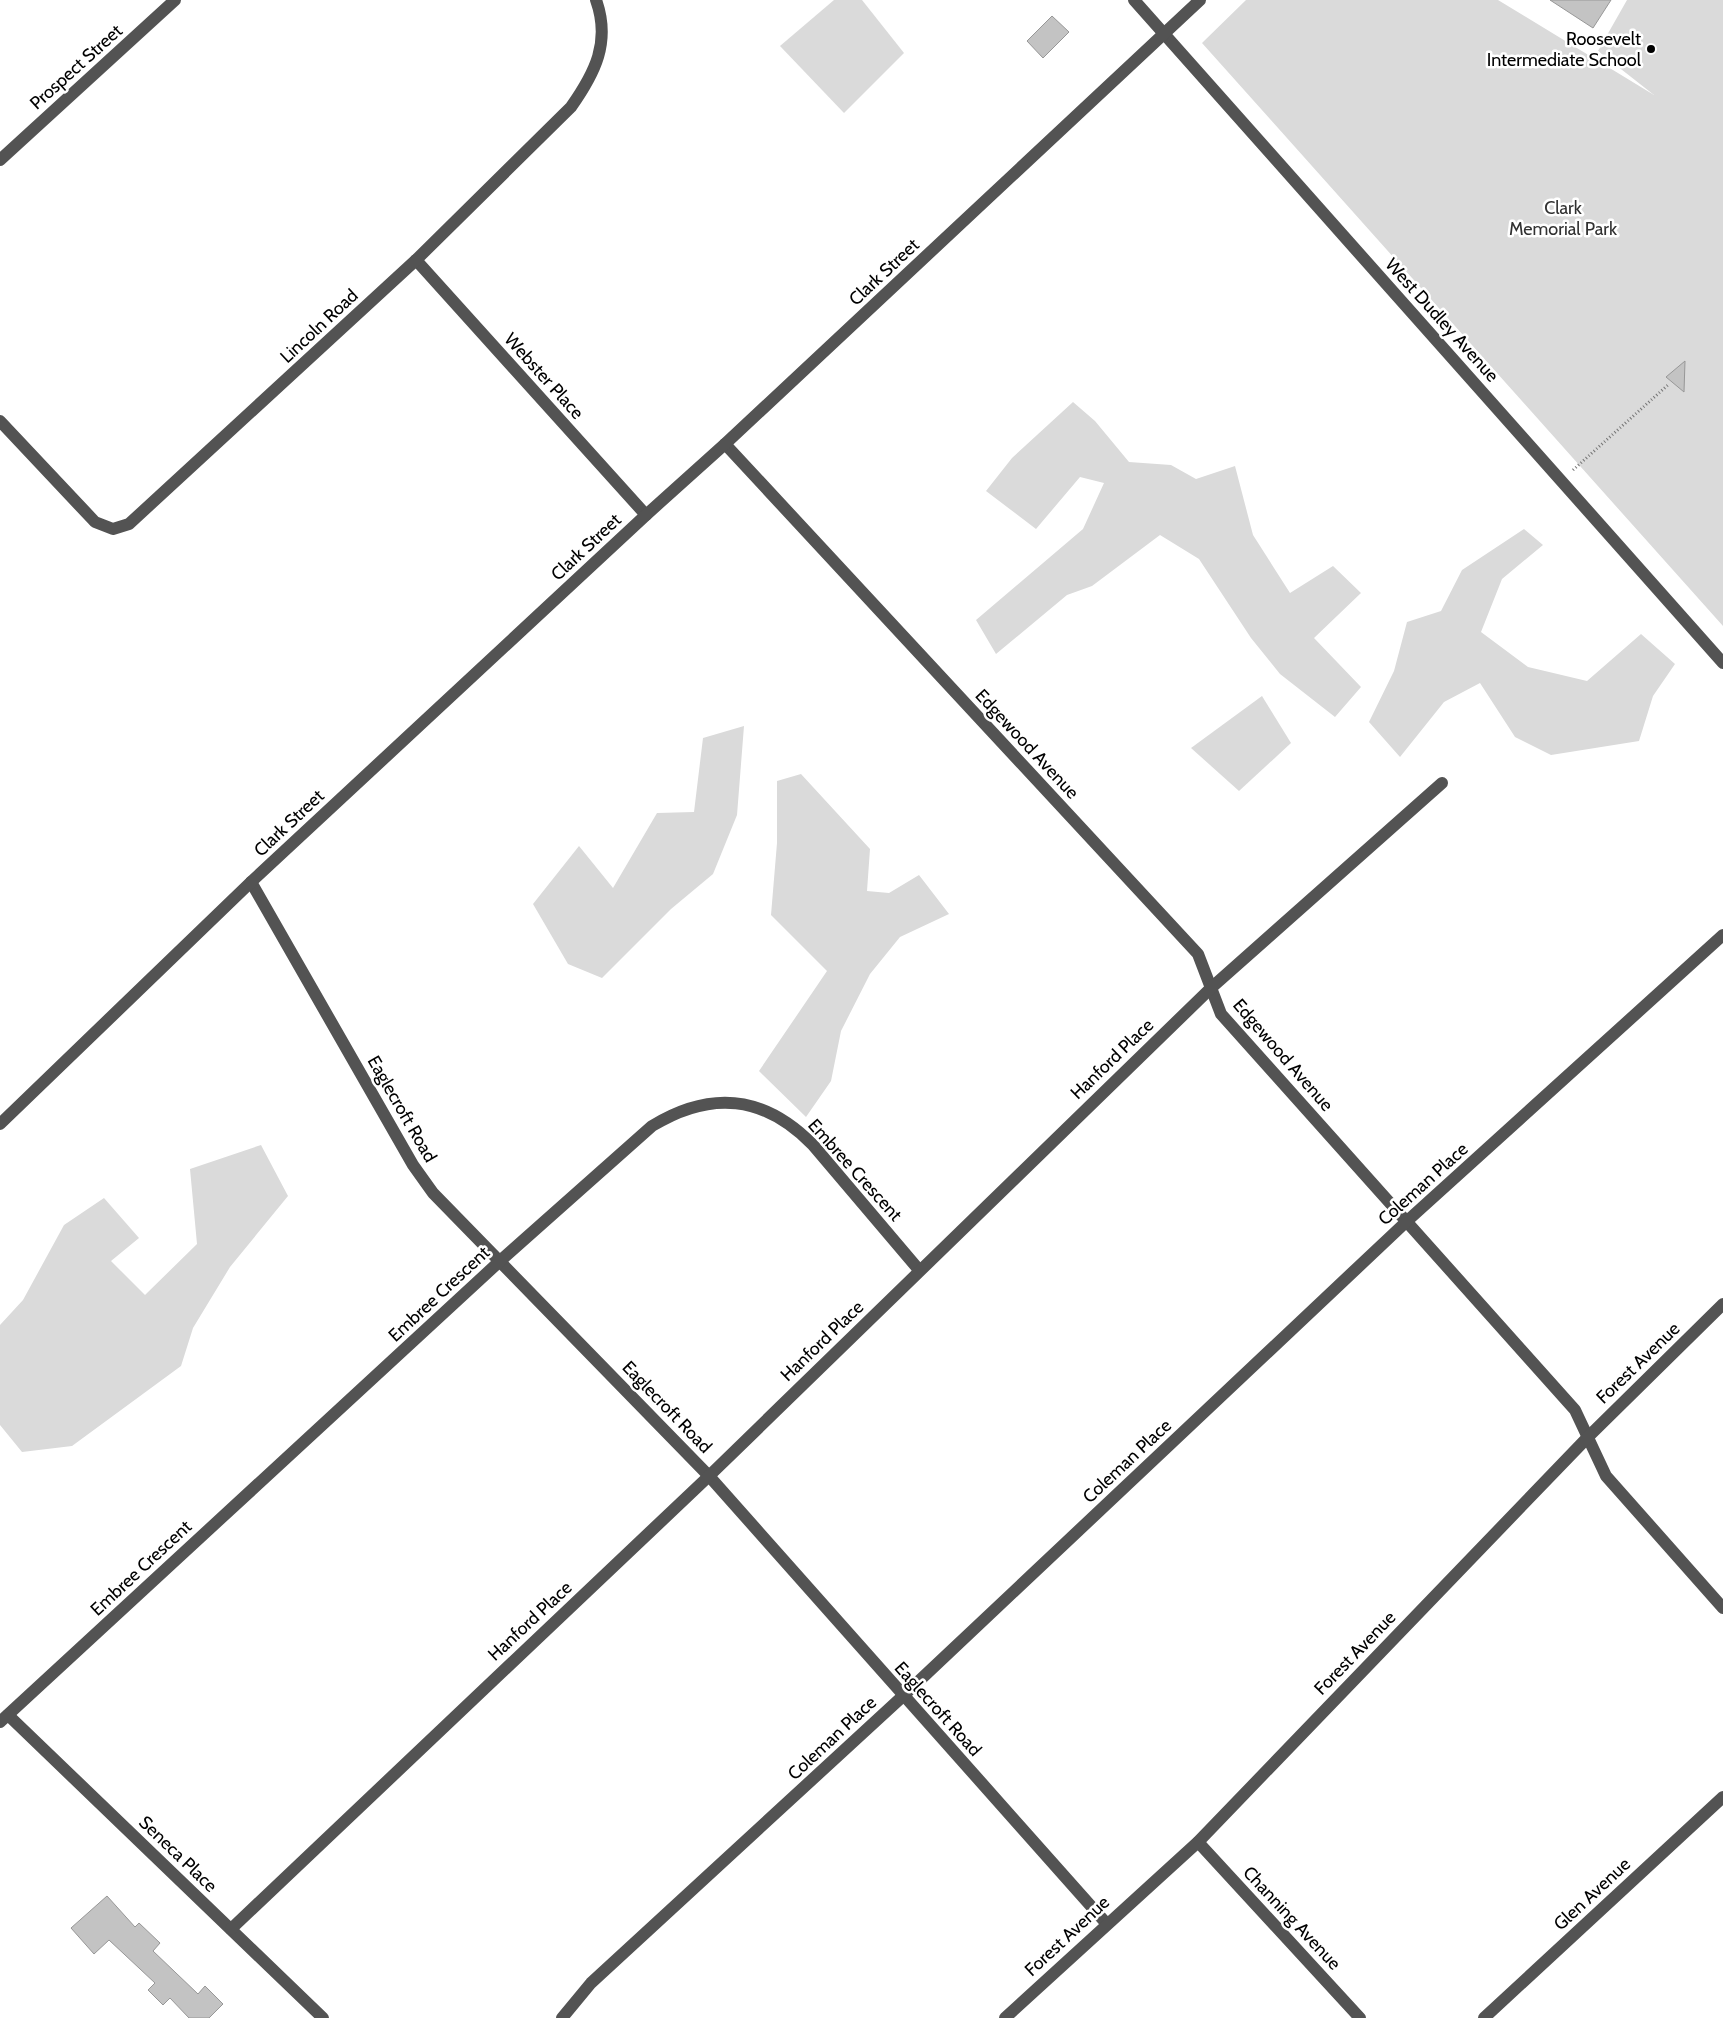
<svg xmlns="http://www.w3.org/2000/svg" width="1723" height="2018" font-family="Cabin,sans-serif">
	<rect width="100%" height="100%" fill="#fff"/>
	<!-- green -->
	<g fill="#dadada">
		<path d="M834,0H862L904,53L844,113L780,46Z"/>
		<path d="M1246,0H1498L1654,95L1598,51L1627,0H1723V626L1202,43Z"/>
		<path d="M1073,402L1095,421L1129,462L1171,465L1196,479L1235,466L1253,535L1290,593L1333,566L1361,593L1314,638L1361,687L1335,717L1280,674L1251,638L1199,559L1160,535L1092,586L1067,595L996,654L976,620L1083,529L1104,483L1080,477L1036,529L986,491L1012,458Z"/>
		<path d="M1524,529L1543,545L1502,579L1481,632L1528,667L1587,681L1641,634L1675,664L1653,696L1639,741L1551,755L1515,737L1480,683L1444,702L1400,757L1369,722L1394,671L1407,622L1441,611L1462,570Z"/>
		<path d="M1262,696L1291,743L1239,791L1191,748Z"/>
		<path d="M744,726L737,815L713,874L671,909L602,978L568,964L533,904L579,846L613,888L657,813L694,812L703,738Z"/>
		<path d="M801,774L870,849L867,891L889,893L919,875L949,914L900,937L870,974L841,1031L831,1081L806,1117L759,1071L827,971L771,915L777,843V781Z"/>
		<path d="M261,1145L288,1196L230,1267L193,1328L181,1366L72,1446L22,1452L0,1425V1325L23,1300L64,1225L104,1198L139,1238L111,1261L145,1295L197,1244L190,1169Z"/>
	</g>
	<!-- building -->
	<g fill="#c3c3c3" stroke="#979797">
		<path d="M1550,0H1611L1593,28Z"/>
		<path d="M1052,16L1069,32L1043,58L1027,41Z"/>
		<path d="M1685,361L1684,392L1666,377Z"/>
		<path d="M107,1896L135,1927L139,1923L160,1943L153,1951L198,1994L205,1986L223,2004L209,2018H189L170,1998L163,2005L148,1990L155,1983L109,1940L94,1954L71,1928Z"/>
	</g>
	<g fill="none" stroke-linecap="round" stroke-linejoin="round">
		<!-- path -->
		<path stroke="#757575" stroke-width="3" stroke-dasharray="1 2.5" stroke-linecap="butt" d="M1573,470L1669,384"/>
		<!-- minor -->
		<g stroke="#535353" stroke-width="12">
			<path d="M1134,0L1723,663"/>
			<path d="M0,160L175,0"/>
			<path d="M416,260L646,515"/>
			<path d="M0,421L95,522L113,529L129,524L416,260L571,107C595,73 611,42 596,0"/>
			<path d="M725,444L1198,954L1221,1014L1575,1410L1606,1476L1723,1608"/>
			<path d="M251,882L413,1165L433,1193L709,1476L1106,1923"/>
			<path d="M0,1124L251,882L646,515L725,444L1200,0"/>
			<path d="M8,1715L323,2018"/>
			<path d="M0,1722L500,1261L652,1126C711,1090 764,1095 813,1145L919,1270"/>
			<path d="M1198,1842L1360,2018"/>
			<path d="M231,1929L709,1476L1211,988L1442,783"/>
			<path d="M562,2018L591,1983L903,1696L1406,1222L1723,935"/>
			<path d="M1005,2018L1198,1842L1588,1437L1723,1304"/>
			<path d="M1484,2018L1723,1797"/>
		</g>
	</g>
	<!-- markers -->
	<circle fill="#000" stroke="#fff" stroke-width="2" cx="1651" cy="49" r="5"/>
	<g text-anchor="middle" stroke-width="5" stroke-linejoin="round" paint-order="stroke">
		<!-- poi labels -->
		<g font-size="18" fill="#000" stroke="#fff" text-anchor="end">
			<text x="1641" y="45">Roosevelt<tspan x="1641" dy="21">Intermediate School</tspan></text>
		</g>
		<!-- street labels -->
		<g font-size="18" fill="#000" stroke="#fff">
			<text transform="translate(76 67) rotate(-42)" y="6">Prospect Street</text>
			<text transform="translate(884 272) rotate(-43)" y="6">Clark Street</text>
			<text transform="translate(1442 320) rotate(48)" y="6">West Dudley Avenue</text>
			<text transform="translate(319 326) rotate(-43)" y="6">Lincoln Road</text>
			<text transform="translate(544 376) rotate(48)" y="6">Webster Place</text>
			<text transform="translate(586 547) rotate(-43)" y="6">Clark Street</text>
			<text transform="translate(1027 744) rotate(47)" y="6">Edgewood Avenue</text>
			<text transform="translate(289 823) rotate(-43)" y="6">Clark Street</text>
			<text transform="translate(1283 1055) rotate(49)" y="6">Edgewood Avenue</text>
			<text transform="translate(1112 1059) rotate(-44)" y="6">Hanford Place</text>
			<text transform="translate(402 1109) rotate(60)" y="6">Eaglecroft Road</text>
			<text transform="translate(855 1170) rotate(48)" y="6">Embree Crescent</text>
			<text transform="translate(1423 1184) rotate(-42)" y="6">Coleman Place</text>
			<text transform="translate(439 1294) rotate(-43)" y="6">Embree Crescent</text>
			<text transform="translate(822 1341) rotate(-44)" y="6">Hanford Place</text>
			<text transform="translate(1638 1363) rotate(-44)" y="6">Forest Avenue</text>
			<text transform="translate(667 1407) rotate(46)" y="6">Eaglecroft Road</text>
			<text transform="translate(1127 1461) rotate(-43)" y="6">Coleman Place</text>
			<text transform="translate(141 1568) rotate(-43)" y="6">Embree Crescent</text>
			<text transform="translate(530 1621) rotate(-43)" y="6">Hanford Place</text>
			<text transform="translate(1355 1653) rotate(-46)" y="6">Forest Avenue</text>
			<text transform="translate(938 1709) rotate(48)" y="6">Eaglecroft Road</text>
			<text transform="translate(832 1738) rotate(-43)" y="6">Coleman Place</text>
			<text transform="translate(178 1854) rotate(44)" y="6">Seneca Place</text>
			<text transform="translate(1592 1894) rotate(-43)" y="6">Glen Avenue</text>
			<text transform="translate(1292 1918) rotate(47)" y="6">Channing Avenue</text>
			<text transform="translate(1067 1936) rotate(-43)" y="6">Forest Avenue</text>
		</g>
		<!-- park labels -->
		<g font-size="18" fill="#313131" stroke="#fff">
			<text x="1563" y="214">Clark<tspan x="1563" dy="21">Memorial Park</tspan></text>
		</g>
	</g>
</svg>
